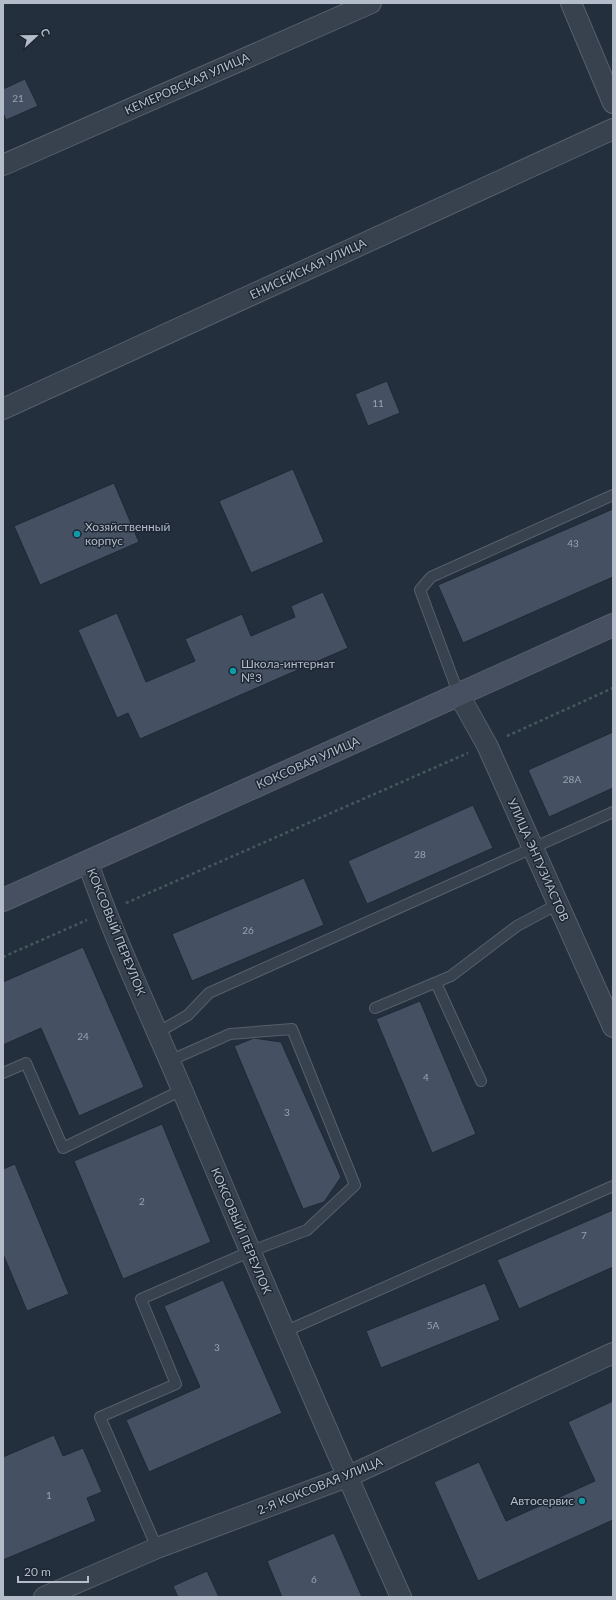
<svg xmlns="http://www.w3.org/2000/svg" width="616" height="1600" font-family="Lato,sans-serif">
	<rect width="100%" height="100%" fill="#242f3e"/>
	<!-- building -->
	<g fill="#455162" stroke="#1f2835">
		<path d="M25,79L38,106L6,120L3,113V89Z"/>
		<path d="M387,381L400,413L368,426L355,394Z"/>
		<path d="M293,469L324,542L251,573L219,501Z"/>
		<path d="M114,483L139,542L40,585L14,526Z"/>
		<path d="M613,509V577L463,643L438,585Z"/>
		<path d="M323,592L348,648L140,739L128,713L117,718L78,630L117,613L146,682L195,661L185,639L242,614L251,636L295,617L291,606Z"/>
		<path d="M613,732V788L549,817L528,770Z"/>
		<path d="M473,805L493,848L367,904L348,861Z"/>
		<path d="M304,878L324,925L192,981L172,934Z"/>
		<path d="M83,947L144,1087L79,1116L41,1028L3,1045V982Z"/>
		<path d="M420,1001L476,1134L432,1153L376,1019Z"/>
		<path d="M254,1038L281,1042L341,1177L324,1202L303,1209L234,1046Z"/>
		<path d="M162,1124L211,1242L123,1279L74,1161Z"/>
		<path d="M15,1164L69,1294L27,1311L3,1254V1169Z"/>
		<path d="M613,1210V1267L519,1309L497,1260Z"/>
		<path d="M223,1280L282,1413L149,1472L126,1420L200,1387L164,1306Z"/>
		<path d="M485,1283L500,1320L381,1368L366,1331Z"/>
		<path d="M613,1401V1520L478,1581L434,1482L479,1462L506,1521L595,1481L568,1422Z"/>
		<path d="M54,1435L63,1456L83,1448L102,1492L87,1498L96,1521L3,1560V1457Z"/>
		<path d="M334,1533L362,1597H282L267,1561Z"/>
		<path d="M207,1571L219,1597H178L173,1586Z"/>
	</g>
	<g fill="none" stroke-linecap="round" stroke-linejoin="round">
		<!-- lane casing -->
		<g stroke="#565f6c" stroke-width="12">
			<g id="lane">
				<path d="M459,695L420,590L431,577L613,495"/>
				<path d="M436,983L481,1081"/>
				<path d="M375,1008L451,976L517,926L558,904"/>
				<path d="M157,1033L188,1015L209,993L613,812"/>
				<path d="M3,1073L26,1063L63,1148L182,1090"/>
				<path d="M284,1332L613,1186"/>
				<path d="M157,1548L100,1417L176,1384L141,1299L249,1252L307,1230L355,1185L292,1029L230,1034L169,1061"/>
			</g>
		</g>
		<!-- street casing -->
		<g stroke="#565f6c" stroke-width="22">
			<g id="street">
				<path d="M571,3L613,103"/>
				<path d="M3,165L371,3"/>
				<path d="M3,409L613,129"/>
				<path d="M459,695L487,745L613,1027"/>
				<path d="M88,863C115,941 151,1016 183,1092C254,1261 326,1430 401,1597"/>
				<path d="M44,1597L157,1548L347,1477L613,1353"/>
			</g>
		</g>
		<!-- secondary casing -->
		<g stroke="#565f6c" stroke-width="24">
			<path id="secondary" d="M3,900L613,625"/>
		</g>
		<!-- path -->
		<g stroke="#44595c" stroke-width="2.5" stroke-dasharray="3 3" stroke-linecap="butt">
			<path d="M507,736L613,688"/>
			<path d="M126,903L468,753"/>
			<path d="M3,957L87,920"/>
		</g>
		<!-- lane -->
		<use href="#lane" stroke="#38414e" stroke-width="10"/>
		<!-- street -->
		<use href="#street" stroke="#38414e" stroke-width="20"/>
		<!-- secondary -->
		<use href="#secondary" stroke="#465061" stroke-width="22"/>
	</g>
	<!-- markers -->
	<g fill="#0f9aa8" stroke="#1d2633" stroke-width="1.5">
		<circle cx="77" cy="534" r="4"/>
		<circle cx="233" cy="671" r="4"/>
		<circle cx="582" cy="1501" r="4"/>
	</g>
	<g text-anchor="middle" stroke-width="3" stroke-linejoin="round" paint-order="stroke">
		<!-- number labels -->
		<g font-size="10" fill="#98a1af">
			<text x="18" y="102">21</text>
			<text x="378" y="407">11</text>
			<text x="573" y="547">43</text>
			<text x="572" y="783">28А</text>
			<text x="420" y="858">28</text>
			<text x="248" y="934">26</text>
			<text x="83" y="1040">24</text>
			<text x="426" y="1081">4</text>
			<text x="287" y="1116">3</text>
			<text x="142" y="1205">2</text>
			<text x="584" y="1239">7</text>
			<text x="433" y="1329">5А</text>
			<text x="217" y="1351">3</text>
			<text x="49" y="1499">1</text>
			<text x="314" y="1583">6</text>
		</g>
		<!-- street labels -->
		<g font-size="12" fill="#b4bcc9" stroke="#1d2633">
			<text transform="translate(187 84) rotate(-24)" y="4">КЕМЕРОВСКАЯ УЛИЦА</text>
			<text transform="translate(308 269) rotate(-25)" y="4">ЕНИСЕЙСКАЯ УЛИЦА</text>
			<text transform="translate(308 763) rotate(-24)" y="4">КОКСОВАЯ УЛИЦА</text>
			<text transform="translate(538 860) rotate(66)" y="4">УЛИЦА ЭНТУЗИАСТОВ</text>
			<text transform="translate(116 932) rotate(68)" y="4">КОКСОВЫЙ ПЕРЕУЛОК</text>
			<text transform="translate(241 1231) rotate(67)" y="4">КОКСОВЫЙ ПЕРЕУЛОК</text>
			<text transform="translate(320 1486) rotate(-22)" y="4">2-Я КОКСОВАЯ УЛИЦА</text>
		</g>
		<!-- poi labels -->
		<g font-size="12" fill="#b4bcc9" stroke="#1d2633" text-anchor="start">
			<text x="85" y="531">Хозяйственный<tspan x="85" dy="14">корпус</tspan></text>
			<text x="241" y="668">Школа-интернат<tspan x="241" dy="14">№3</tspan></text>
			<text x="574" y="1505" text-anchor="end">Автосервис</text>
		</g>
	</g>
	<!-- border -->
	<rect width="616" height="1600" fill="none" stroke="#b4bcc9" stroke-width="8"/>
	<!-- north arrow -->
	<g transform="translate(36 36) rotate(68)" stroke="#1d2633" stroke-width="3" paint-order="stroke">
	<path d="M0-3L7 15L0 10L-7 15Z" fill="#b4bcc9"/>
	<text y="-6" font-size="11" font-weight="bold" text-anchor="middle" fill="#b4bcc9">С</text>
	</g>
	<!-- scale -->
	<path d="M18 1576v6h70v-6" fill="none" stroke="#b4bcc9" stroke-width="2"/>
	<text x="24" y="1576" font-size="12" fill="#b4bcc9" stroke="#1d2633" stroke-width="3" paint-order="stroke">20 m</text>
</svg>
